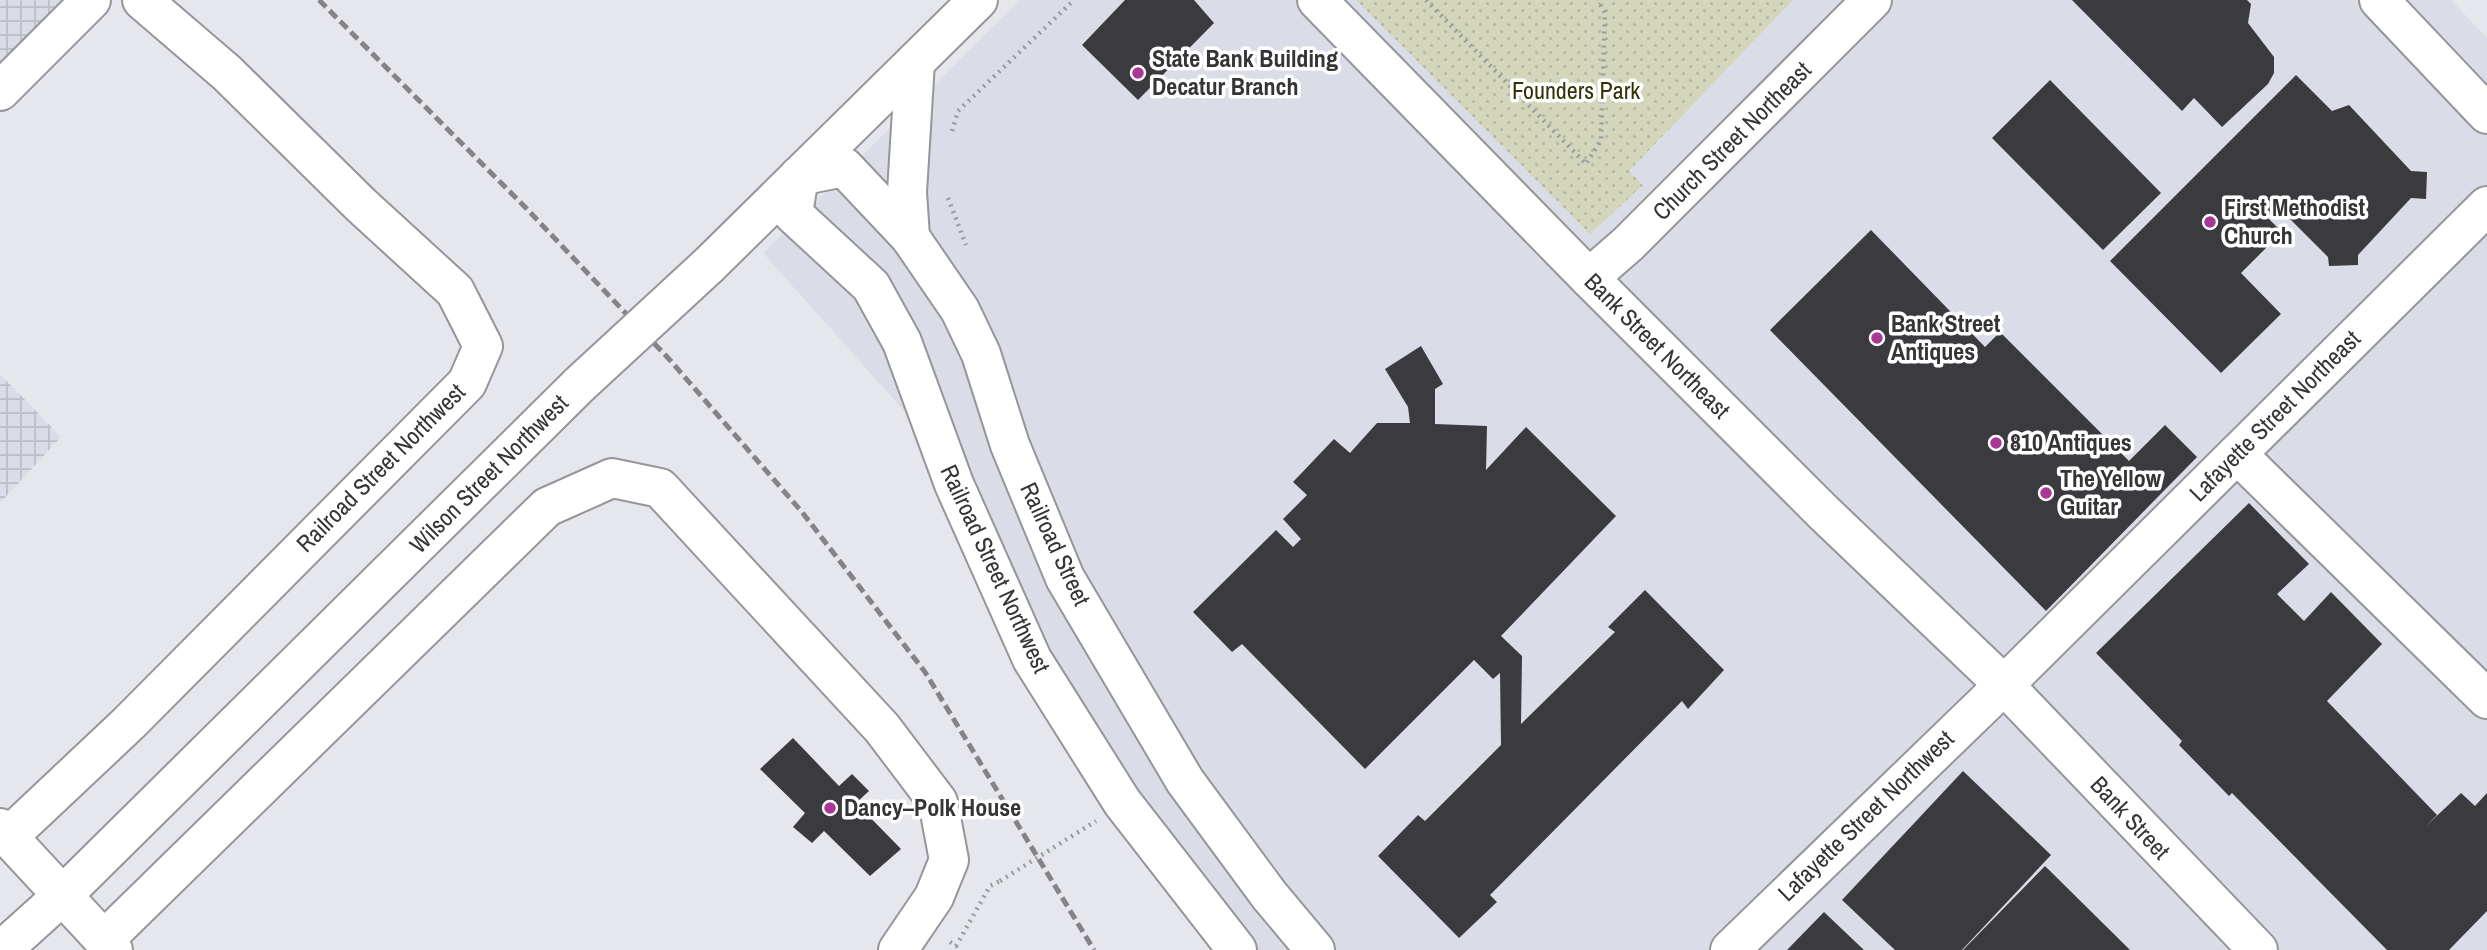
<svg xmlns="http://www.w3.org/2000/svg" width="2487" height="950" font-family="'Archivo Narrow',sans-serif">
	<defs>
		<pattern id="industrial-grid" width="8" height="8" patternUnits="userSpaceOnUse" patternTransform="scale(1.75)"><rect width="8" height="8" fill="#dadce8"/><path d="M0 4h8M4 0v8" fill="none" stroke="#bcbdc8"/></pattern>
		<pattern id="green-dots" width="8" height="8" patternUnits="userSpaceOnUse" patternTransform="scale(1.75)"><rect width="8" height="8" fill="#d4d6bb"/><path d="M2 2h.1M6 6h.1" fill="none" stroke="#b7b8a1" stroke-width="1.8" stroke-linecap="round"/></pattern>
	</defs>
	<rect width="100%" height="100%" fill="#e6e7ec"/>
	<!-- built -->
	<path fill="#dadce8" d="M1020,0H2451L2487,38V950H1219L1146,865L1020,665L963,553L906,413L763,253Z"/>
	<!-- industrial -->
	<g fill="url(#industrial-grid)">
		<path d="M0,0H81L0,77Z"/>
		<path d="M0,374L61,437L0,503Z"/>
	</g>
	<!-- green -->
	<path fill="url(#green-dots)" d="M1356,0H1793L1629,171L1643,185L1590,234Z"/>
	<!-- building -->
	<g fill="#3b3b3f">
		<path d="M1125,0H1194L1214,23L1138,100L1082,45Z"/>
		<path d="M2072,0H2247L2251,4L2248,23L2274,57V73L2268,84L2222,127L2194,98L2182,111Z"/>
		<path d="M2296,75L2332,111L2349,105L2411,171L2427,172L2426,199L2411,198L2358,255V265L2329,266L2328,257L2278,207L2267,217L2282,232L2241,273L2281,314L2221,373L2110,261Z"/>
		<path d="M2050,80L2161,193L2103,250L1992,138Z"/>
		<path d="M1871,230L1985,347L2000,332L2129,461L2165,425L2197,457L2046,611L1770,330Z"/>
		<path d="M1421,346L1443,384L1435,389V424L1487,426L1486,470L1526,427L1616,516L1501,636L1522,656L1521,724L1615,632L1608,627L1645,590L1724,670L1688,709L1682,701L1490,895L1497,902L1459,938L1378,856L1418,815L1425,821L1501,745L1500,673L1493,679L1474,660L1365,769L1242,644L1232,652L1193,612L1276,530L1293,547L1301,539L1283,519L1307,495L1293,482L1334,439L1350,453L1377,423H1410L1408,407L1385,369Z"/>
		<path d="M2249,503L2309,564L2277,594L2304,621L2331,592L2382,644L2327,701L2437,815L2424,828L2461,793L2475,806L2487,793V911L2449,950H2387L2232,793L2229,796L2179,745L2182,741L2096,653Z"/>
		<path d="M793,738L839,786L852,774L869,791L856,803L901,849L870,876L824,831L812,843L793,827L805,813L760,769Z"/>
		<path d="M1963,771L2051,855L1962,950H1895L1842,900Z"/>
		<path d="M2045,866L2123,943L2130,950H1963Z"/>
		<path d="M1824,912L1864,950H1787Z"/>
	</g>
	<g fill="none" stroke-linecap="round" stroke-linejoin="round">
		<!-- minor casing -->
		<g stroke="#95959a" stroke-width="42">
			<g id="minor">
				<path d="M1317,0L1589,278L1823,512L2004,685L2258,950"/>
				<path d="M2379,0L2487,114"/>
				<path d="M0,91L91,0"/>
				<path d="M1589,278L1628,244L1872,0"/>
				<path d="M2237,454L2487,699"/>
				<path d="M0,828L113,950"/>
				<path d="M8,837L129,723L467,383L483,346L455,291L361,205L227,73L142,0"/>
				<path d="M104,940L547,507L612,478L660,488L882,728L938,802L949,860L934,897L898,950"/>
				<path d="M1237,950L1122,802L1032,659L954,484L902,342L871,286L793,214L799,176L844,167L910,237L960,310L981,354L1010,445L1065,578L1185,781L1269,895L1315,950"/>
				<path d="M1730,950L2004,685L2487,206"/>
			</g>
		</g>
		<!-- highway casing -->
		<g stroke="#95959a" stroke-width="42">
			<g id="highway">
				<path d="M910,237L907,192L915,62"/>
				<path d="M709,265L978,0"/>
				<path d="M2,950L63,895L580,384"/>
			</g>
		</g>
		<!-- path -->
		<g stroke="#9a9b9e" stroke-width="4.5" stroke-dasharray="2 5" stroke-linecap="butt">
			<path d="M1426,0L1586,164L1601,140L1605,13L1598,0"/>
			<path d="M952,131L958,111L1074,0"/>
			<path d="M948,198L966,245"/>
			<path d="M950,942L956,946L990,886L1000,881"/>
		</g>
		<!-- minor -->
		<use href="#minor" stroke="#fff" stroke-width="38"/>
		<!-- highway -->
		<use href="#highway" stroke="#fff" stroke-width="38"/>
		<!-- rail -->
		<path stroke="#848488" stroke-width="5" stroke-dasharray="10 5" stroke-linecap="butt" d="M319,0L525,207L669,359L802,512L925,672L1094,950"/>
		<!-- highway-bridge casing -->
		<g stroke="#95959a" stroke-width="42" stroke-linecap="butt">
			<path id="highway-bridge" d="M580,384L709,265"/>
		</g>
		<!-- path-bridge -->
		<path stroke="#9a9b9e" stroke-width="4.5" stroke-dasharray="2 5" stroke-linecap="butt" d="M1000,881L1096,821"/>
		<!-- highway-bridge -->
		<use href="#highway-bridge" stroke="#fff" stroke-width="38"/>
	</g>
	<!-- markers -->
	<g fill="#a93894" stroke="#fff" stroke-width="2.5">
		<circle cx="1138" cy="73" r="7"/>
		<circle cx="2210" cy="222" r="7"/>
		<circle cx="1877" cy="338" r="7"/>
		<circle cx="1996" cy="443" r="7"/>
		<circle cx="2046" cy="493" r="7"/>
		<circle cx="830" cy="808" r="7"/>
	</g>
	<g text-anchor="middle" stroke-width="7" stroke-linejoin="round" paint-order="stroke">
		<!-- poi labels -->
		<g font-size="24" font-weight="bold" fill="#353537" stroke="#fff" text-anchor="start">
			<text x="1152" y="67">State Bank Building<tspan x="1152" dy="28">Decatur Branch</tspan></text>
			<text x="2224" y="216">First Methodist<tspan x="2224" dy="28">Church</tspan></text>
			<text x="1891" y="332">Bank Street<tspan x="1891" dy="28">Antiques</tspan></text>
			<text x="2010" y="451">810 Antiques</text>
			<text x="2060" y="487">The Yellow<tspan x="2060" dy="28">Guitar</tspan></text>
			<text x="844" y="816">Dancy–Polk House</text>
		</g>
		<!-- park labels -->
		<g font-size="24" fill="#313204" stroke="#fff">
			<text x="1576" y="99">Founders Park</text>
		</g>
		<!-- street labels -->
		<g font-size="24" fill="#353537" stroke="#fff">
			<text transform="translate(1732 141) rotate(-45)" y="8">Church Street Northeast</text>
			<text transform="translate(1657 346) rotate(45)" y="8">Bank Street Northeast</text>
			<text transform="translate(2275 416) rotate(-45)" y="8">Lafayette Street Northeast</text>
			<text transform="translate(381 468) rotate(-45)" y="8">Railroad Street Northwest</text>
			<text transform="translate(489 474) rotate(-45)" y="8">Wilson Street Northwest</text>
			<text transform="translate(1055 544) rotate(65)" y="8">Railroad Street</text>
			<text transform="translate(995 569) rotate(65)" y="8">Railroad Street Northwest</text>
			<text transform="translate(1866 816) rotate(-44)" y="8">Lafayette Street Northwest</text>
			<text transform="translate(2130 818) rotate(47)" y="8">Bank Street</text>
		</g>
	</g>
</svg>
